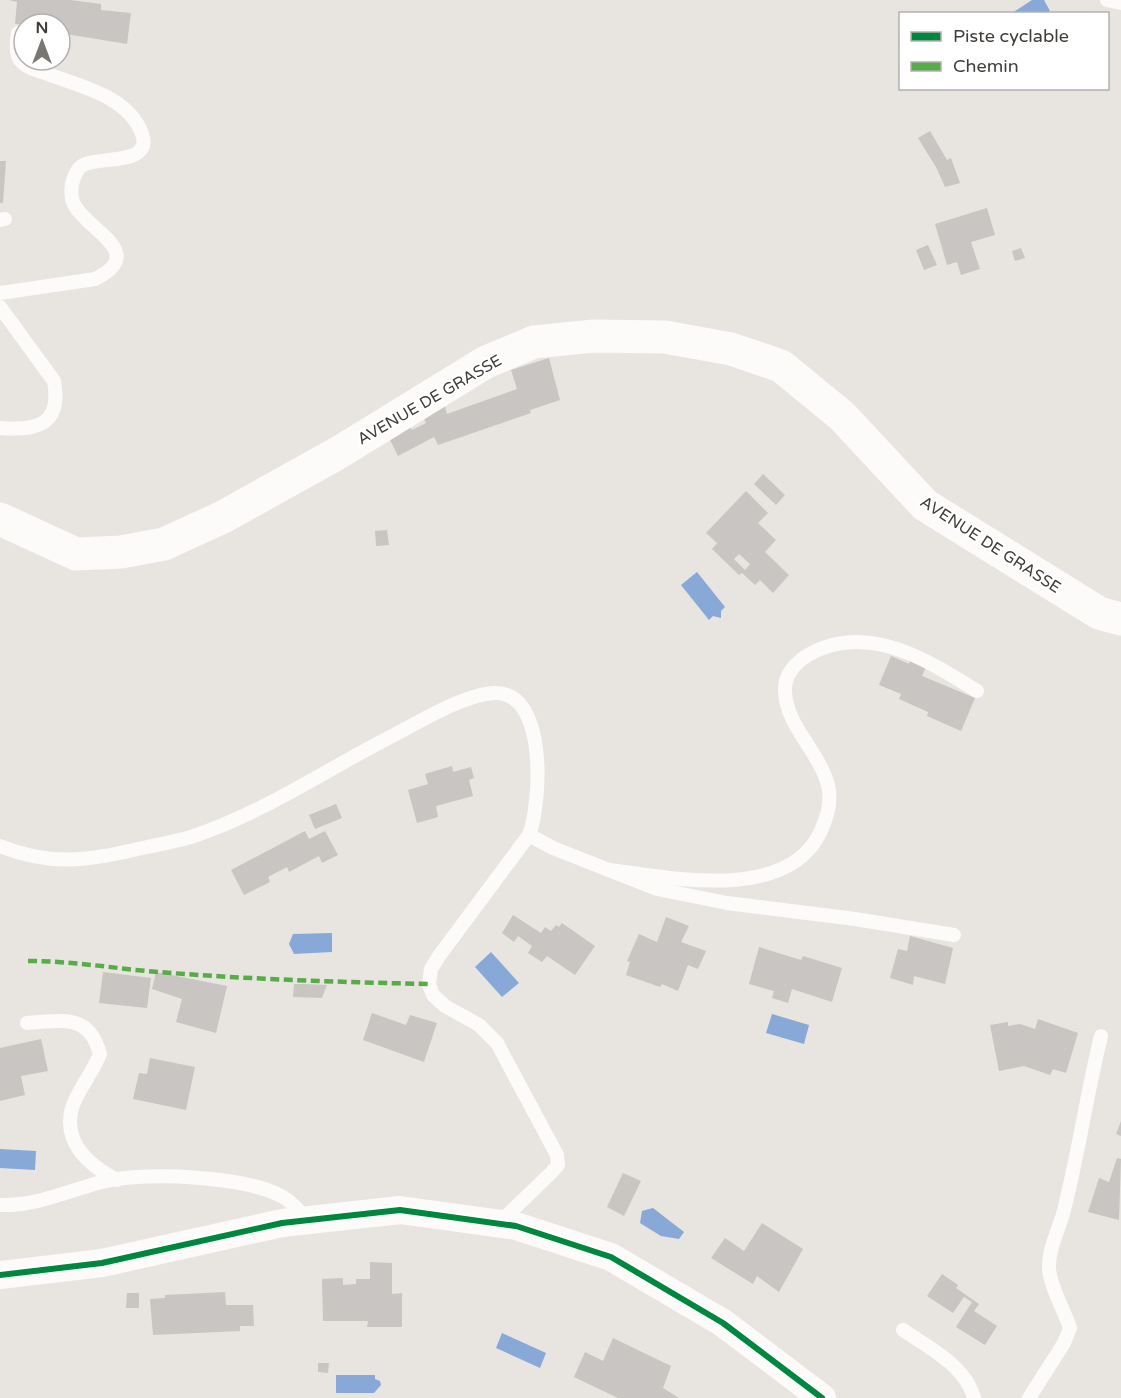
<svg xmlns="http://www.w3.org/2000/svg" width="1121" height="1398" font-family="'Varela Round',sans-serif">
	<rect width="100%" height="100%" fill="#e8e4e0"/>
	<!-- water -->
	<g fill="#88a8d7">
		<path d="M1032,0H1044L1050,11L1046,13H1012Z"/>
		<path d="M697,572L725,607L721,611V618L713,616L709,620L681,585Z"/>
		<path d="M332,933V952L294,954L289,944L293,934Z"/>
		<path d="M491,952L519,983L502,997L475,967Z"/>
		<path d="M772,1014L809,1025L804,1044L766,1033Z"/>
		<path d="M0,1149L36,1151L35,1170L0,1168Z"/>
		<path d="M653,1208L684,1232L679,1239L661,1236L640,1223L642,1211Z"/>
		<path d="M502,1333L546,1353L540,1368L496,1348Z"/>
		<path d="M336,1375H375V1379L380,1381L381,1385L374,1393H336Z"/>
	</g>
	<!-- building -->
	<g fill="#c8c5c2" fill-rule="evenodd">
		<path d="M9,0H70L101,4V10L131,13L127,44L60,33V24H15L17,2Z"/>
		<path d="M930,131L947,160L951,158L960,183L945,187L936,167L918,138Z"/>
		<path d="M0,161H6L3,203H0Z"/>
		<path d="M987,208L995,235L971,242L980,269L961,275L957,262L947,265L935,224Z"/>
		<path d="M928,245L937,265L924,270L916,250Z"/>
		<path d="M1021,248L1025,258L1015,261L1012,251Z"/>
		<path d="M549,358L560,400L530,410L531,413L438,445L434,437L398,456L388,436L409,425L412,430L426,423L422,414L444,402L447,414L517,389L511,370Z"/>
		<path d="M763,474L785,495L776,505L754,484Z"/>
		<path d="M746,491L768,513L758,523L776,540L765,552L789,575L773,593L760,580L755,585L742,573L739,575L712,549L717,543L706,533ZM739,554L750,564L745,570L734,559Z"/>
		<path d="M387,530L389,545L376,546L375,531Z"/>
		<path d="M891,656L909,664L910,660L926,667L922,676L975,698L961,731L927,716L928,712L899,699L901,694L879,685Z"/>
		<path d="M452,766L453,772L471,767L474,778L469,780L473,796L436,806L438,817L417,823L408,790L428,784L425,774Z"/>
		<path d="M336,804L342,818L315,829L309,815Z"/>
		<path d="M305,831L309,839L325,831L338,855L322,863L319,856L289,872L287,867L268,877L270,882L244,895L231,870Z"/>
		<path d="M513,915L541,933L545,927L551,931L556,925L559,927L562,923L595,946L575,975L547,956L542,962L528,953L532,946L518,936L514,942L502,933Z"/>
		<path d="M666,917L689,926L681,942L706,951L698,969L688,965L678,991L662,984L660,987L626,975L630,962L627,961L639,934L657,942Z"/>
		<path d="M910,936L953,948L945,984L914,976L913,985L890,978L898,949L907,951Z"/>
		<path d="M759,947L801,960L803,956L842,968L832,1002L792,989L788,1003L772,998L774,991L749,984Z"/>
		<path d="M103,972L151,978L147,1008L99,1003Z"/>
		<path d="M156,972L227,986L216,1033L176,1022L182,999L152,989Z"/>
		<path d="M294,984H303L327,985L322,998L293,997Z"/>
		<path d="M372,1013L406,1025L410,1015L437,1023L424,1062L363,1040Z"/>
		<path d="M1038,1019L1078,1033L1066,1073L1053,1069L1050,1075L1024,1066L999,1071L990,1025L1008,1022V1026L1020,1024L1035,1029Z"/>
		<path d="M41,1039L48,1071L21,1076L25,1095L0,1101V1048Z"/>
		<path d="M150,1058L195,1067L186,1110L133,1099L139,1073L147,1074Z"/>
		<path d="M1121,1121V1136L1116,1134Z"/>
		<path d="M1117,1158L1121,1159L1119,1220L1088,1212L1099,1178L1109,1182Z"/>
		<path d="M623,1173L641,1181L624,1216L607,1207Z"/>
		<path d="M762,1223L803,1249L779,1292L757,1276L753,1284L711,1258L725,1238L744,1251Z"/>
		<path d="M370,1262L392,1263V1294L402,1293V1327H367L368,1321H323L322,1279L343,1278V1285L356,1284V1279H370Z"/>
		<path d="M942,1274L958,1285L956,1288L979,1304L974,1311L997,1326L985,1345L956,1327L972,1302L964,1297L953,1313L927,1296Z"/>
		<path d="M225,1292L226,1305H253L254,1326H240V1331L153,1335L150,1299L165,1298V1295Z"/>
		<path d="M127,1293H139V1308H126Z"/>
		<path d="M613,1338L671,1366L663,1388L679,1398H618L574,1377L585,1352L603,1361Z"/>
		<path d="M318,1363H329L328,1373L318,1372Z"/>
	</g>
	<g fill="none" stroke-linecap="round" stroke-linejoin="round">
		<!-- lane -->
		<g stroke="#fcfbfa" stroke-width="14">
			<path d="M1107,0L1121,3"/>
			<path d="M0,220L5,219"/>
			<path d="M0,293L95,279C148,253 89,231 75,206C71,200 71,191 72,184C74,177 76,169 83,165C101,155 162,168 138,125C120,94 78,86 48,74C39,71 26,68 20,60C15,53 17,41 18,33"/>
			<path d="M0,307L54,381C62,425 37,431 0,428"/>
			<path d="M529,835L553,848L657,889L727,903L855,919L954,935"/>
			<path d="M0,846C48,866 88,861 138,849C155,845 174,842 191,837C264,813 330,767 398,733C424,719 466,694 495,693C548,692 541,803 529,835L439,956L431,969L429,984L433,995L445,1006L479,1025L497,1043L557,1155L558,1165L551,1173L499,1223"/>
			<path d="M610,870C671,878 786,902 820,833C827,817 832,803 828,785C819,751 786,726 785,691C784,675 796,662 808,655C866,621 928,660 977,691"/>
			<path d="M27,1023C62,1021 89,1013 100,1054C93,1072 77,1091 72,1108C62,1143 90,1166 117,1180"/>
			<path d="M0,1205C37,1206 67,1191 102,1182C141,1171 248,1176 283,1197C292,1202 299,1211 306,1218"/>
			<path d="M903,1330C928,1347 966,1366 974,1398"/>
			<path d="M1029,1398L1064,1343L1070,1328C1064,1309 1050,1287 1049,1268C1048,1248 1061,1226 1065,1206C1079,1150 1087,1093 1101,1036"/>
		</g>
		<!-- street -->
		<path stroke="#fcfbfa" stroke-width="28" d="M0,1275L102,1263L282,1223L400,1210L516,1226L611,1257L723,1323L822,1398"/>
		<!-- primary -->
		<path stroke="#fcfbfa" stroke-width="33" d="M0,519L76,554L121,552L164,544L223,517L338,453L486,362L534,342L594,336L665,337L731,349L781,366L842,416L925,505L1099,613L1121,619"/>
		<!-- quiet -->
		<path stroke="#56ac46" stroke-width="4.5" stroke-dasharray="9 4.5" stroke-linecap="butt" d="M28,961C68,961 106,967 146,971C240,979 335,982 429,984"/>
		<!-- cycleway casing -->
		<g stroke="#fff" stroke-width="10">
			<path id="cycleway" d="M0,1275L102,1263L282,1223L400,1210L516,1226L611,1257L723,1323L822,1398"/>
		</g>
		<!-- cycleway -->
		<use href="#cycleway" stroke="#00873e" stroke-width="6"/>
	</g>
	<g text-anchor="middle" stroke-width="4.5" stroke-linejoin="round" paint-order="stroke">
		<!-- street labels -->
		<g font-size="16" fill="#3f3c39" stroke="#fff">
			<text transform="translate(429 399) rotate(-30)" y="6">AVENUE DE GRASSE</text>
			<text transform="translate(991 544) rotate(33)" y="6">AVENUE DE GRASSE</text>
		</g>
	</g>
	<!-- legend -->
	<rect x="899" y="12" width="210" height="78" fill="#ffffff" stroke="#b2b1b0" stroke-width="1.5"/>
	<rect x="911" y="32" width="30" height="9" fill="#00873e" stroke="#b2b1b0" stroke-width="1.5"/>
	<text x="953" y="42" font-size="18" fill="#3f3c39">Piste cyclable</text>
	<rect x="911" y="62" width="30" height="9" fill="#56ac46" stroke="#b2b1b0" stroke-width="1.5"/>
	<text x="953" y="72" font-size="18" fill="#3f3c39">Chemin</text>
	<!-- north arrow -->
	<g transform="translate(42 42)"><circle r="28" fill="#ffffff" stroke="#b2b1b0" stroke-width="1.5"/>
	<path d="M0-4.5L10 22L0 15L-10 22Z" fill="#7a7773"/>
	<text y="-9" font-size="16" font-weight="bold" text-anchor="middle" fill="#3f3c39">N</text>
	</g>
</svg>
